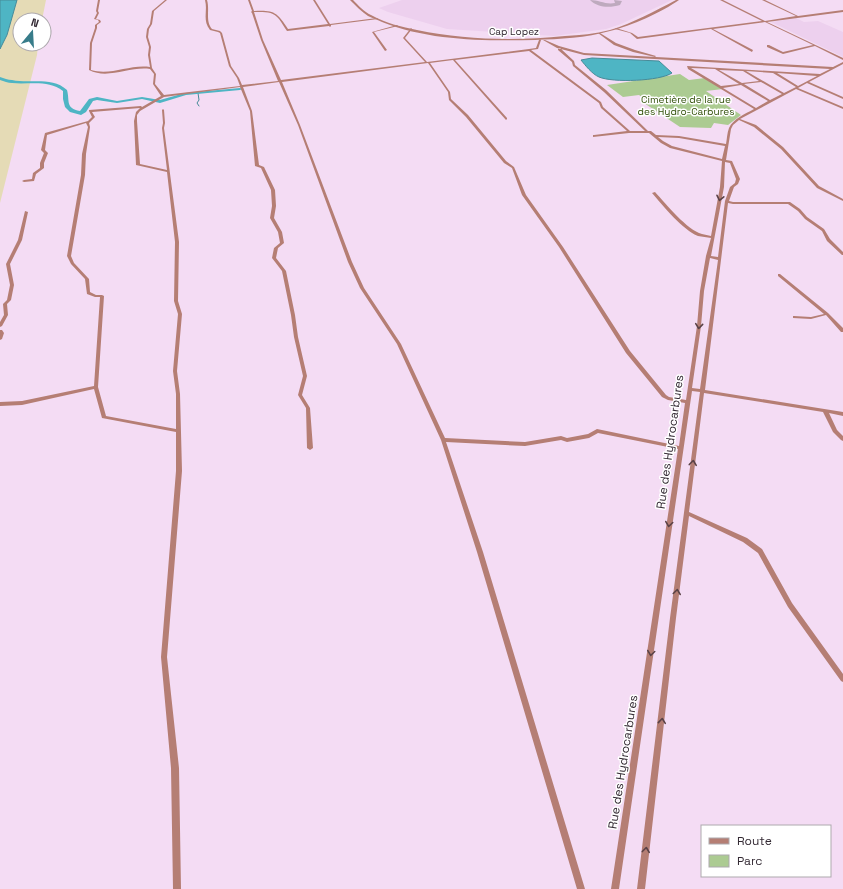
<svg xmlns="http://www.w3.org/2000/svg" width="843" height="889" font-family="'Space Grotesk',sans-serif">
	<rect width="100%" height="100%" fill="#f4dcf4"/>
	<!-- built -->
	<g fill="#edd0ee">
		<path d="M402,0H672L621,24L606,29L554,36L447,29L388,12L379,8Z"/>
		<path d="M796,18L804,22L818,21L843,32V57L771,22Z"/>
	</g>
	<!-- green -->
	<path fill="#accb92" d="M680,74L689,80L705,78L723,89L706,91L741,115L728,125L714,123L711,128L680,127L644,103L649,102L639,95L623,97L607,85Z"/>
	<!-- sand -->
	<path fill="#e5dbb6" d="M17,0H46L42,20H20V44H38L37,55L0,203V49L7,35Z"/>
	<!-- water -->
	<g fill="#4eb5c4" stroke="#468b98">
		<path d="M0,0H17L7,35L0,49Z"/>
		<path d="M592,58L659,61L672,73C660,81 613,83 599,77C592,74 585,65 581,60Z"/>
	</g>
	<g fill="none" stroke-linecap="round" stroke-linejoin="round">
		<!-- stream -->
		<path stroke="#468b98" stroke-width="1" d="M198,93L199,100L197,103L199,106"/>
		<!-- river -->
		<path fill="#4eb5c4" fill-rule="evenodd" d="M0,77C4,78 8,80 12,80C30,84 52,76 67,90C70,101 65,108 80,111L89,99L97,97L117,101L142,97L160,100L185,93L240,88L242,89L240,90L186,95L160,103L142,99L117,103L97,100L93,101L86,112L81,115L70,112L65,107L63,99V91C48,79 29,85 12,83C8,83 4,81 0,80Z"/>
		<!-- taxiway -->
		<path fill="#beaabe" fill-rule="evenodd" d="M590,0C599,0 606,5 615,3L614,0L622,1L620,5C610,8 598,8 590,0Z"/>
		<!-- minor -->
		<g fill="#b57e74" fill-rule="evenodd">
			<path d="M98,0H100L98,11L99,13L96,19L100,20L101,22L97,25V28L92,43L91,70C111,76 130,64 150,67L148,55L149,47L146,37L147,29L150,24L152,11L165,0H167L154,11L152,24L149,29L148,37L151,47L150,55L152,68L156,74L155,84L164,95L240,86L237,78L229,66L220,33L218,32L210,30C202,20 208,11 205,0H207C210,10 205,21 212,29L220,31L222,33L231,66L239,78L242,85L278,81L261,40L252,13L251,12L252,11L248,0H250L254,11C274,10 277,12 288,29L328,24L313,0H315L330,24L377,18L378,19L331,25V26L330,27L329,26L287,31C284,27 282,23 279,19C273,11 264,12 254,12L263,40L281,80L425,62L403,38L411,28L412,29L405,38L427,62L529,49L536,48L539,40L540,39L541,40L538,49L531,50L601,102L603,107L630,131H645L604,92L573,66L572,62L558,50V48H560L574,61L575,65L606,90L648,131H651L656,135L679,136L726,144C727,139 727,133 729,128C733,119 745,114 754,109L688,69L687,66L820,74L830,69L584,55L557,48L543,40H545L559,46L584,53L833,67L843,62V64L809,82L843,97V99L807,83L798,88L843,107V109L796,89L740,119L756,125L783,147L819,186L843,199V201L817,188L781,149L754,127L739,120L733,125L731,129L726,160L732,161L740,179L738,184L734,187L729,201L733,202H790L800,209L807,217L824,229L830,239L843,252V255H842L827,241L822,231L805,219L798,211L788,204H733L728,203L705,390L843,412V416L829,413L837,430L843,436V441L841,440L833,432L823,412L704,393L689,512L747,538L762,549L792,603L843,674V682L841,681L788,607L758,553L743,542L689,516L676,618L645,889H637L670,618L700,392L692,391L619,889H611L678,449L598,433L589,438L567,442L561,440L525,446L446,442L483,552L585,889H577L477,552L441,440L397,344L360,288L348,262L298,125L279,82L243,87L252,111L259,165L264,167L275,190L276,206L274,218L282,232L284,243L278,248L276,258L286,271L295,315L298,337L307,376L302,395L310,408L313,448L310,450L307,448L306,408L298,395L303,376L294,337L291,315L282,271L272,258L274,248L280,243L278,232L270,218L272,206L271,190L261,168L255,166L250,111L240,87L164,97L140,111L137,115V121L140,164L167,170L162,128L163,123L162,110L163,109L164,110L165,123L164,128L179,242L178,301L182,314L177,371L180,394L182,471L167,657L179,768L181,889H173L171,768L161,657L176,471V432L102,418L94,389L22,405L0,406V402L22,401L94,386L100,297H95L87,294L85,279L71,264L67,256L81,175L82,154L88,127L86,123L47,135L45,150L48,153L44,163V168L36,174L34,181L24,182L22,181L24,180L32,179L33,173L40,168V163L44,153L41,150L45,133L88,121L92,117L89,111V110L141,106L142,107L161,96L153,84L154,74L150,69C130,66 108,80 89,70L90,43L95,28V25L99,22L98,20L94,19L97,13L96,11ZM529,51L599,103L601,108L627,131L594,135H593V137L629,133H649L661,143L670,148L722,161L720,187L711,236C708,235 705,235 702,234C687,230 666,204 655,192L652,193C663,206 683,230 698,236C702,237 707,237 711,238L706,256L700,291L697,326L686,400L669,397L666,395L630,351L563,247L526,195L514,167L506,161L468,115L451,99L450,92L430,63L453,60L506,120L507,119V118L455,60ZM428,63L448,92L449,100L466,117L504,163L512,168L522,195L559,247L626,353L662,397L668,400L685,403L679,446L597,429L588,434L567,438L561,436L525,442L445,438L401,344L364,288L352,262L300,125L282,82ZM691,68L715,69L739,84L721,86ZM719,70L743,71L759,81L742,83ZM746,71L773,73L796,87L784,93ZM777,73L817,76L798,86ZM761,82L782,94L770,100L744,84ZM741,85L768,101L756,108L723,88ZM140,108L136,112L134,121L136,165L167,172L175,242L174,301L178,314L173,371L176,394V429L106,416L98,387L104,296L102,295H96L90,292L89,279L74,263L71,256L85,175L86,154L90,127L89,123L95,117L92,112ZM658,137L679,138L725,146L722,159L672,146L663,141ZM725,162L730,163L736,179L735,183L730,187L725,201L718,257L711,256L724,187ZM710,258L718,260L700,389L692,388L701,326L704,291Z"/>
			<path d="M720,0H723L765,21L796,16L762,0H765L798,16L843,10V12L767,22L843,58V60L815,46L783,54L767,47V45H769L783,52L813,45L765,22L713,29L753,50L752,52L711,29L637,39L630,33L615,29L616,28L632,33L638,37L762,21Z"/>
			<path d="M397,25L398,26L374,32L387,50L385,51L372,32Z"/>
			<path d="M598,33H600L616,43L635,50L656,56L655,57L633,52L614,45Z"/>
			<path d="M25,211L28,212L22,240L10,264L14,285L11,300L7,304L8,315L2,326L0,327V322L4,315L3,304L7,300L10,285L6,264L18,240Z"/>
			<path d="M778,274H780L828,313L843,328V332H841L826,315L811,319L793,318V316H794L811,317L824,314L778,276Z"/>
			<path d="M0,330H2L4,333L2,339L0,340Z"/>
		</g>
		<!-- tertiary -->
		<path fill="#b57e74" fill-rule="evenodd" d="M350,0H353C358,5 364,12 371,15C385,23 402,27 417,30C465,40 516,41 565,36C580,35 595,34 610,30C633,23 655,11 676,0H679C662,12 631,26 610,31C586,38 560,39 535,40C484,41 430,41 382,22C378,20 372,18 368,16C362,12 355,5 350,0Z"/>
	</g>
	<!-- one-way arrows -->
	<defs><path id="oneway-chevron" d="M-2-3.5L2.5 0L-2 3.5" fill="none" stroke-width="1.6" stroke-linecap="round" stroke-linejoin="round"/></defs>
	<g stroke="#5a4246">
		<use href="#oneway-chevron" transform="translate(720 198) rotate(102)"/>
		<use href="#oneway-chevron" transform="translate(699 326) rotate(96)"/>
		<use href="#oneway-chevron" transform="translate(693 463) rotate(-83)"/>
		<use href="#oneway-chevron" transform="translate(669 524) rotate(98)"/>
		<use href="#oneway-chevron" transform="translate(677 592) rotate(-82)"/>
		<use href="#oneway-chevron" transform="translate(651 653) rotate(98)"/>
		<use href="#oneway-chevron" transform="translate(662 721) rotate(-84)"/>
		<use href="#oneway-chevron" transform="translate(646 850) rotate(-83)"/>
	</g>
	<g text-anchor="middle" stroke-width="3" stroke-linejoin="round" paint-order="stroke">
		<!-- far-street labels -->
		<g font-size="10" fill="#332933" stroke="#fff">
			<text x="514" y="35">Cap Lopez</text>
		</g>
		<!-- far-park labels -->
		<g font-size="10" fill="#315008" stroke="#fff">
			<text x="686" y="103">Cimetière de la rue<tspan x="686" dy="12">des Hydro-Carbures</tspan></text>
		</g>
		<!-- street labels -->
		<g font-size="12" fill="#332933" stroke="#fff">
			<text transform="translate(670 442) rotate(-82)" y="4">Rue des Hydrocarbures</text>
			<text transform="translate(623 762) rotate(-81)" y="4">Rue des Hydrocarbures</text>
		</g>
	</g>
	<!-- legend -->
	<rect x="701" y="825" width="130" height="52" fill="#ffffff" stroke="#ada9ad"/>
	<rect x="709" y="838" width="20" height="6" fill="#b57e74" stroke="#ada9ad"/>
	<text x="737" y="845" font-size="12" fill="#332933">Route</text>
	<rect x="709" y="855" width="20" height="12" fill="#accb92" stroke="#ada9ad"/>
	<text x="737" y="865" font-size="12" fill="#332933">Parc</text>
	<!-- north arrow -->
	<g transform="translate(32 32) rotate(18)"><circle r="19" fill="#ffffff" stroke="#ada9ad"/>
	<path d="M0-3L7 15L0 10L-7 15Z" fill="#387c8a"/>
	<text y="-6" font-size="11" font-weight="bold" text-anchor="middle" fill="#332933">N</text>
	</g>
</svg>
